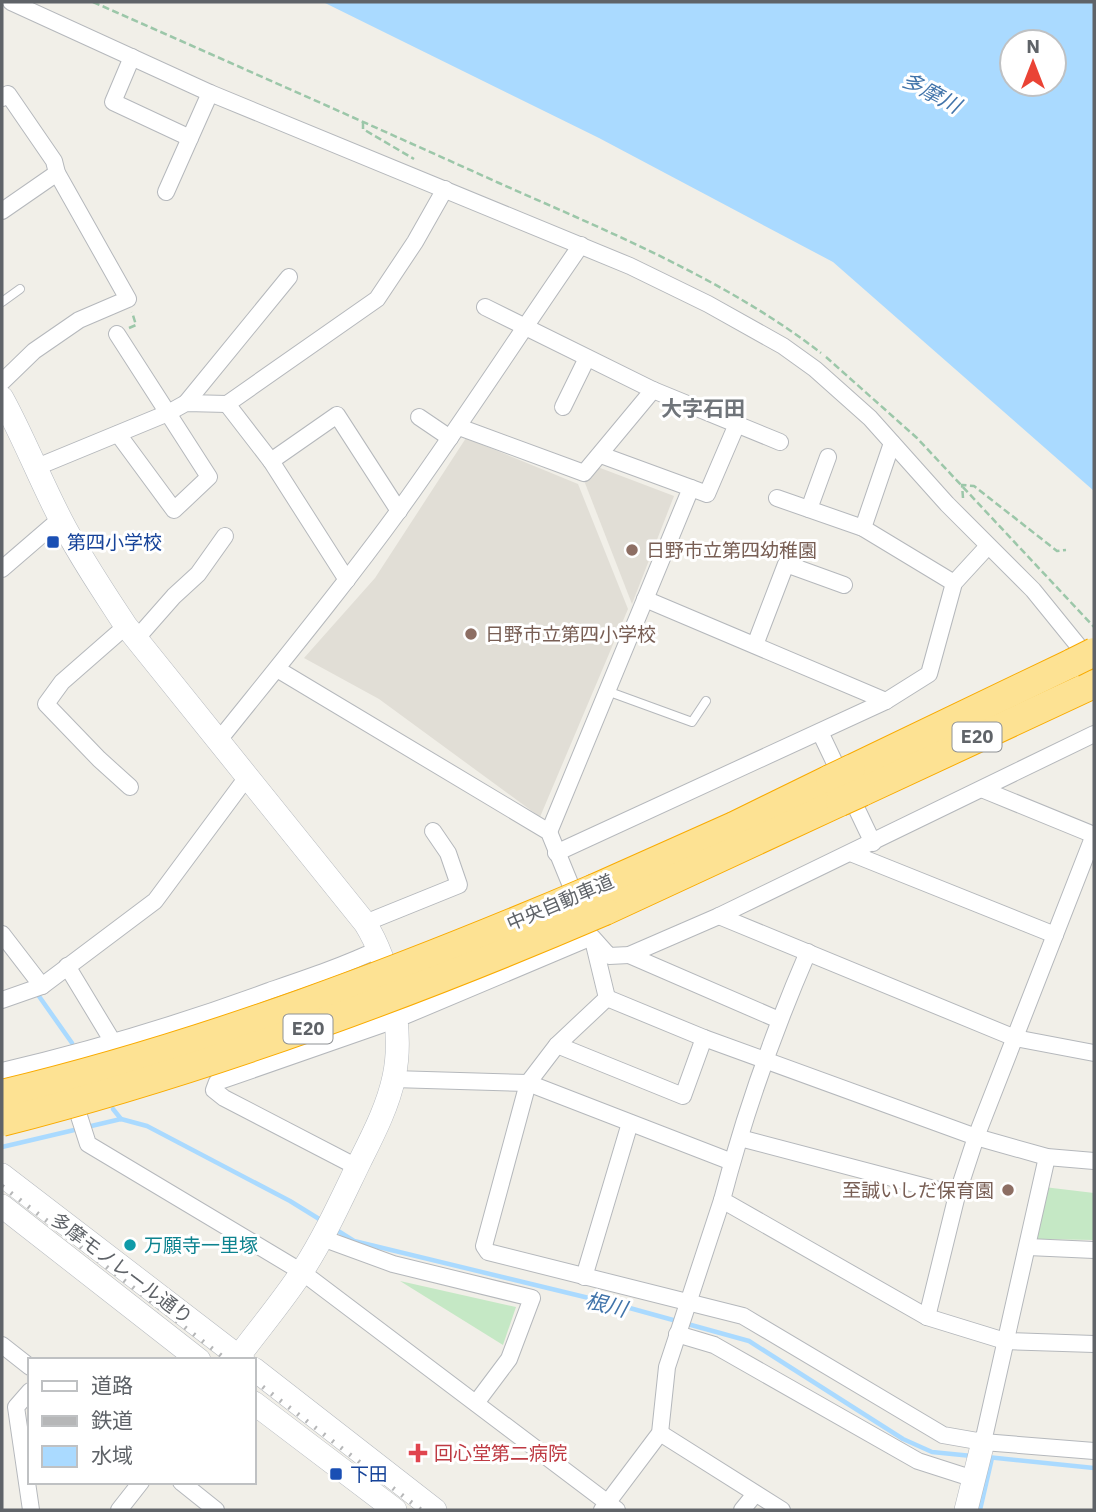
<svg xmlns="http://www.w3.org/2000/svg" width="1096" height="1512" font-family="'IBM Plex Sans','Noto Sans JP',sans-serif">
	<rect width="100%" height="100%" fill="#f1efe8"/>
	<!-- education -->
	<g fill="#e1ded6">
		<path d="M466,438L578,484L628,609L540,817L379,699L304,658L375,578Z"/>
		<path d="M595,466L674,496L632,604L585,483Z"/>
	</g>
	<!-- green -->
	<g fill="#c5e8c5">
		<path d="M1044,1187L1094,1193V1240L1034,1239Z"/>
		<path d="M400,1281L516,1307L503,1345Z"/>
	</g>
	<!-- water -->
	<path fill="#aadaff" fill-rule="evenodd" d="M323,2H1094V491L833,262L599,138ZM1012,42H1054V84H1012Z"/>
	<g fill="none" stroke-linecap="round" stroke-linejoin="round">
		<!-- stream -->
		<g stroke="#aadaff" stroke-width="4.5">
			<path d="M36,992L72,1043"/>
			<path d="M113,1109L121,1119"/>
			<path d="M2,1147L121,1119L147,1126L290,1201L324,1222"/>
			<path d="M335,1229L354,1241L626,1307L749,1341L903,1439L932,1452L972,1456"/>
			<path d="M987,1457L1094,1468"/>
			<path d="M980,1510L992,1458"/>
		</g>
		<!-- lane casing -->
		<g stroke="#b5b8bc" stroke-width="10">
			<g id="lane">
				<path d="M2,302L20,289"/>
				<path d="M607,691L692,722L706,701"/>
			</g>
		</g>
		<!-- street casing -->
		<g stroke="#b5b8bc" stroke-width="18">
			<g id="street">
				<path d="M11,2L210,93L630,266L708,304L783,346L815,369L870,418L947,504L1033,590L1089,659"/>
				<path d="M132,57L113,102L190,138"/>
				<path d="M2,98L8,94L54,161L57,173L128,299L79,320L34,351L2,382"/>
				<path d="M166,192L210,93"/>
				<path d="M2,211L57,173"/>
				<path d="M117,334L209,477L174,510L118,434"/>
				<path d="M653,390L780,442"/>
				<path d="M186,403L289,277"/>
				<path d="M227,404L271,461L347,580"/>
				<path d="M563,407L587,358"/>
				<path d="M419,417L450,438"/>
				<path d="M459,427L584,473L653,390L485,307"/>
				<path d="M271,461L337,415L399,511"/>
				<path d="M37,467L168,413L186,403L227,404L377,299L415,242L445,189"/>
				<path d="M691,488L707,494L737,424"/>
				<path d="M777,498L863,528L954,583"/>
				<path d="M809,509L828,457"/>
				<path d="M863,528L892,443"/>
				<path d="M2,569L60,519"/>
				<path d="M645,599L886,701"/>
				<path d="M126,626L62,682L46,704L99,759L130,787"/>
				<path d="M137,638L174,596L198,574L225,536"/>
				<path d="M755,645L786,564L844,585"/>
				<path d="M277,669L549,832L578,903"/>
				<path d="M820,732L873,843"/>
				<path d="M219,740C280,664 342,589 400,509C462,423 520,333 581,245"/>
				<path d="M984,790L1094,835"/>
				<path d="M549,832L691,488L601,455"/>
				<path d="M556,853L886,701L929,674L954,583L988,546"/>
				<path d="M853,854L1055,935"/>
				<path d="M719,916L1015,1038L1094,1053"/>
				<path d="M365,923L459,885L448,853L433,831"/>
				<path d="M2,934L42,986"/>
				<path d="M593,940L607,998"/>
				<path d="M808,952C773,1033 744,1115 722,1200L927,1317L1005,1341L1094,1344"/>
				<path d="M629,955L779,1020"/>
				<path d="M67,966L113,1042"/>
				<path d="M607,998L557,1045L528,1083L484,1246L488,1252L743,1316L943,1435L983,1442L1094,1451"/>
				<path d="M607,998L704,1038L976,1137L1047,1157L1094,1161"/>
				<path d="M2,1000L42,986L155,901L247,777"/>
				<path d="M557,1045L683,1096L704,1038"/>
				<path d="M60,1057L88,1144L302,1272L617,1510"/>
				<path d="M2,1071C92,1050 182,1023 269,991C307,978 343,966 379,949"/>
				<path d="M393,1079L528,1083L732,1162"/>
				<path d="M740,1138L957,1195"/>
				<path d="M357,1167L224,1098L214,1090L217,1082L395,1020L592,937L609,956L629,955L719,916L1094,734"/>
				<path d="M322,1238L393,1264L532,1298L509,1359L476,1403"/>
				<path d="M1028,1247L1094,1250"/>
				<path d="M584,1277L630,1123"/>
				<path d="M927,1317L957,1195L976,1137L1094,835"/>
				<path d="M677,1334L714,1345L918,1461L974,1479"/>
				<path d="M2,1345L30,1367"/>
				<path d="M30,1391L16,1407L31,1510"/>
				<path d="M660,1433L782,1510"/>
				<path d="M983,1442L1047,1157"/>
				<path d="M181,1482L216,1510"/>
				<path d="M119,1510L141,1482"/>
				<path d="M602,1510L660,1433L667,1367L722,1200"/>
				<path d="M742,1510L755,1494"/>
			</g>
		</g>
		<!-- secondary casing -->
		<g stroke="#b6babf" stroke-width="24">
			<g id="secondary">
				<path d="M2,398C24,438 40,480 61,520C80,557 103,591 126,626L365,923C390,963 404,1030 394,1077C388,1106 373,1135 360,1161C342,1198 325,1236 303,1270C283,1301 258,1330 236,1360"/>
				<path d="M2,1175L243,1360"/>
				<path d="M2,1206L199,1360"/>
				<path d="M254,1369L435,1510"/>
				<path d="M254,1403L395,1510"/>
				<path d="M966,1510L983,1442"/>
			</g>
		</g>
		<!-- highway casing -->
		<g stroke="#f9ab00" stroke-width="30">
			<g id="highway">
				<path d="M851,769L1072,663"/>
				<path d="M862,792L1094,684"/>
				<path d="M595,888L734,826L830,779"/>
				<path d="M605,911L840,802"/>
			</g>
		</g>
		<!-- path -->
		<g stroke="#9cc7a9" stroke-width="2.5" stroke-dasharray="7 3.5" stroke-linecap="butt">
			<path d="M93,2C229,62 364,122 499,183C607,231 727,280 821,353"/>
			<path d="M363,122V129L414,159"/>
			<path d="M129,328L136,325L132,312"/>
			<path d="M826,357L917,438L1094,627"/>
			<path d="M963,498L962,485L974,486L1057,551L1066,550"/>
		</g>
		<!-- lane -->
		<use href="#lane" stroke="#fff" stroke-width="8"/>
		<!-- street -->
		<use href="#street" stroke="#fff" stroke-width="16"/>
		<!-- secondary -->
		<use href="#secondary" stroke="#fff" stroke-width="23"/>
		<!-- highway -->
		<use href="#highway" stroke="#fde293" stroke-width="28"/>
		<!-- rail -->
		<g stroke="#b6b7b8" stroke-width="4.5" stroke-dasharray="2 9" stroke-linecap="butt">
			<path d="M2,1186L227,1360"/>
			<path d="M254,1380L421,1510"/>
		</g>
		<!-- highway-bridge casing -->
		<g stroke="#f9ab00" stroke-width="30" stroke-linecap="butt">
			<g id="highway-bridge">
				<path d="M1072,663L1094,652"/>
				<path d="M830,779L851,769"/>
				<path d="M840,802L862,792"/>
				<path d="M2,1094C206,1045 402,970 595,888"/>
				<path d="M2,1122C209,1069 409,995 605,911"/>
			</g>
		</g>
		<!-- highway-bridge -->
		<use href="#highway-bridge" stroke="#fde293" stroke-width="28"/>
	</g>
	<!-- shaded-wall -->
	<path fill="#8f8d8a" d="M256,1446V1455L254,1458V1448Z"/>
	<!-- markers -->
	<g fill="#1a4fb4" stroke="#fff" stroke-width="2.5">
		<rect x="46" y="535" width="14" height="14" rx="3.5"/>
		<rect x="329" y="1467" width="14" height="14" rx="3.5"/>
	</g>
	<g fill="#8d6e63" stroke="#fff" stroke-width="2.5">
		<circle cx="632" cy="550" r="7"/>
		<circle cx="471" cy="634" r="7"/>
		<circle cx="1008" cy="1190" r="7"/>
	</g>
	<circle fill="#0f9aa8" stroke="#fff" stroke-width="2.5" cx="130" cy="1245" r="7"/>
	<path fill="#e0444e" stroke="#fff" stroke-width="2.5" d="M414.5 1442.5h7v7h7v7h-7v7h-7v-7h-7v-7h7z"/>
	<g text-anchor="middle" stroke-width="6" stroke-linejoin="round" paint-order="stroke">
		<!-- shield labels -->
		<g fill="#fff" stroke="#8f9295" stroke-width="2">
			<rect x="952.5" y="722.5" width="49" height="29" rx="5"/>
			<rect x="283.5" y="1014.5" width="49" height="29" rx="5"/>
		</g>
		<g font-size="18" font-weight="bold" fill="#5f6368">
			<text x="977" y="743">E20</text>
			<text x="308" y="1035">E20</text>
		</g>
		<!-- transit labels -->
		<g font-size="19" fill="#164399" stroke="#fff" text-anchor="start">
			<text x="67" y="549">第四小学校</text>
			<text x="350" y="1481">下田</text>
		</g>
		<!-- education labels -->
		<g font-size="19" fill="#785e54" stroke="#fff" text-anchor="start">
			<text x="646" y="557">日野市立第四幼稚園</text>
			<text x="485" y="641">日野市立第四小学校</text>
			<text x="994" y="1197" text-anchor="end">至誠いしだ保育園</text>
		</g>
		<!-- street labels -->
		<g font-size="19" fill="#5f6368" stroke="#fff">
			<text transform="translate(560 902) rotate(-23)" y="7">中央自動車道</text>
			<text transform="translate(122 1268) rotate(37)" y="7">多摩モノレール通り</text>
		</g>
		<!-- culture labels -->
		<g font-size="19" fill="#0d838f" stroke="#fff" text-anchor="start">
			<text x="144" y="1252">万願寺一里塚</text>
		</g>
		<!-- health labels -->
		<g font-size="19" fill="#be3a42" stroke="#fff" text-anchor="start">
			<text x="434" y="1460">回心堂第二病院</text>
		</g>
		<!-- water labels -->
		<g font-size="21" font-style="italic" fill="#4174aa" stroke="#fff">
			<text transform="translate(931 93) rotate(28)" y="7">多摩川</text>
			<text transform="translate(606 1305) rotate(14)" y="7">根川</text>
		</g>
		<!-- neighbourhood labels -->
		<g font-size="21" font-weight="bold" fill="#70757a" stroke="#fff">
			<text x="703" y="416">大字石田</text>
		</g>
	</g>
	<!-- border -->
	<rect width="1096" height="1512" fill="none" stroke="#5f6368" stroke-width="7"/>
	<!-- legend -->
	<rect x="28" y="1358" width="228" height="126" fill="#ffffff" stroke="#bfc1c3" stroke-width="2"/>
	<rect x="42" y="1381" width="35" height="10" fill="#ffffff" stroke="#bfc1c3" stroke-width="2"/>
	<text x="91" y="1393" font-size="21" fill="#5f6368">道路</text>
	<rect x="42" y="1416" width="35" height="10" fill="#b6b7b8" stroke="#bfc1c3" stroke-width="2"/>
	<text x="91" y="1428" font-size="21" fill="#5f6368">鉄道</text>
	<rect x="42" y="1446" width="35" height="21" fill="#aadaff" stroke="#bfc1c3" stroke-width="2"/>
	<text x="91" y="1463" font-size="21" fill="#5f6368">水域</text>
	<!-- north arrow -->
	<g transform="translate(1033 63)"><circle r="33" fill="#ffffff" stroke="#bfc1c3" stroke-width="2"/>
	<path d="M0-5L12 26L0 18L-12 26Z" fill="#ea4335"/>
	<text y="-10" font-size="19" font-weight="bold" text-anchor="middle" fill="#5f6368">N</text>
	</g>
</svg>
